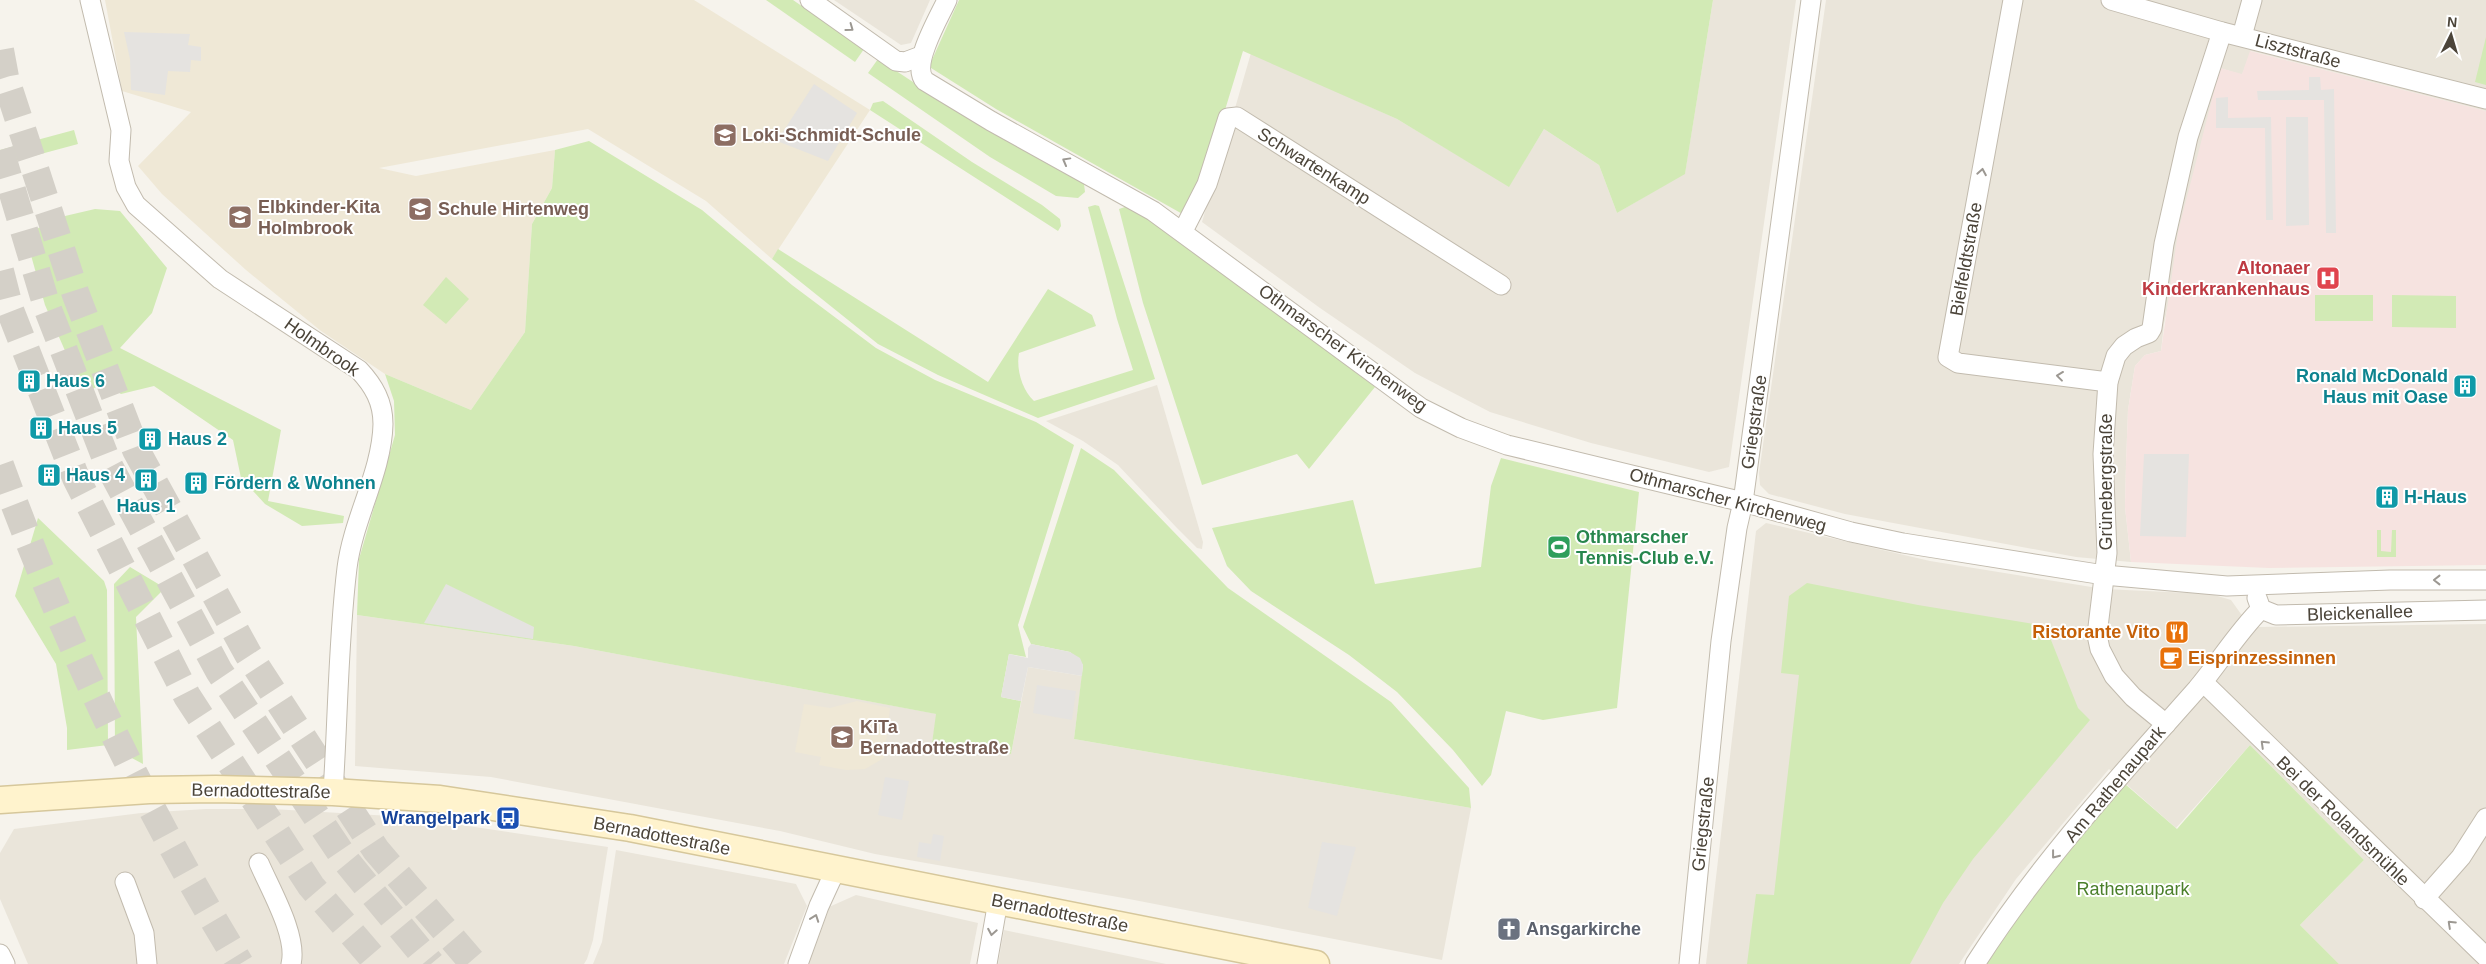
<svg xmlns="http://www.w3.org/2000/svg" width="2486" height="964" font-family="Helvetica,sans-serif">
	<rect width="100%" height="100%" fill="#f6f3ec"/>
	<!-- residential -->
	<g fill="#eae5da">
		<path d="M834,0H930L911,43L901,45Z"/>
		<path d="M1713,0H1796L1729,467L1709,472L1591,443L1490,412L1415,373L1320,308L1202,222L1251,53L1397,119L1509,186L1544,129L1599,165L1617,213L1685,173Z"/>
		<path d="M1826,0H2486V111L2251,51L2242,75L2220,68L2164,324L2161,351L2145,355L2135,366L2128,410L2126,464L2125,507L2131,562L2076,557L1845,514L1769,494L1760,485L1759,473Z"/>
		<path d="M1157,385L1203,542L1202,549L1197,548L1177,528L1118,465L1083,441L1046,421Z"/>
		<path d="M1766,523L1930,561L2079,585L2104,589L2211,594L2231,600L2241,614L2259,627L2486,624V964H2339L2300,925L2364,860L2250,745L2176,828L2109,769L2016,879L1959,964H1706L1756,531Z"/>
		<path d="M357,615L574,646L937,714L932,743L1011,754L1028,667L1082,676L1074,739L1471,808L1442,960L1129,899L875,854L780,831L491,777L355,766Z"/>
		<path d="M206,809H272L408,817L608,847L593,940L587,959L584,964H28L0,899V853L14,829L141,813Z"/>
		<path d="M616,850L796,884L807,906L784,964H593L602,942Z"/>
		<path d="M856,895L978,923L970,964H807L829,907Z"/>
		<path d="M1004,930L1166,964H998Z"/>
	</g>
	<!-- education -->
	<g fill="#efe8d6">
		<path d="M105,0H694L870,110L772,259L706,201L588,129L379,168L416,176L555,150L552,188L532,224L525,332L471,410L385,374L321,331L246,270L162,194L138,166L191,112L122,91Z"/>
		<path d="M857,701L890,708L884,758L865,769L846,770L819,765L821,757L795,752L804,704L830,708Z"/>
	</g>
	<!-- medical -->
	<path fill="#f6e3e0" d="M2250,51L2486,111V565L2269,568L2131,562L2125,507L2126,464L2128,410L2135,366L2145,355L2161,351L2178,232L2220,68L2242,74Z"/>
	<!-- green -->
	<g fill="#d2eab5">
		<path d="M766,0H793L864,49L855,62Z"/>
		<path d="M959,0H1713L1685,174L1617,213L1599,165L1544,129L1509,187L1397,119L1243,51L1203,182L1186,216L996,109L931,68V62Z"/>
		<path d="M2486,37V85L2475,82Z"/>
		<path d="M878,59L980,126L1084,184L1085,192L1078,198L1056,196L990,157L868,73Z"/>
		<path d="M883,101L972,162L1042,205L1060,219L1061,226L1058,231L870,110L873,103Z"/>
		<path d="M74,130L78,144L0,165V150Z"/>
		<path d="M589,141L702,210L792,285L876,348L935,380L1036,422L1074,445L1018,625L1026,657L1009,654L1001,697L1021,701L1011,754L932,743L936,714L574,646L357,615L359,559L395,435L394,401L385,374L471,410L525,332L532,224L552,188L555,150Z"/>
		<path d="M1095,205L1099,206L1155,379L1038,418L938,375L878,344L772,259L778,249L988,382L1048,289L1092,315L1096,326L1019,353C1016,369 1022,390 1034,401L1133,370L1117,319L1088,207Z"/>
		<path d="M1128,206L1188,244L1375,387L1309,469L1297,454L1202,485L1143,303L1119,209Z"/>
		<path d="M95,209L120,211L167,268L152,313L120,348L281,430L268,501L344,516L343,523L302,526L265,504L241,478L233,440L154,386L121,394L103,383L84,394L45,305L25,234L65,216Z"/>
		<path d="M446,277L469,299L446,324L423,305Z"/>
		<rect x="2315" y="295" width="58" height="26"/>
		<path d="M2392,295L2456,296V328L2392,327Z"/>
		<path d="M1081,448L1114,470L1228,588L1391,702L1469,788L1471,808L1074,739L1083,665L1070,652L1031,644L1023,627Z"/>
		<path d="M1501,458L1639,492L1617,708L1543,720L1506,711L1491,775L1482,786L1453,750L1397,692L1349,655L1251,591L1227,566L1212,528L1353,500L1375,584L1481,567L1491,486Z"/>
		<path d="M38,518L104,581L107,590L108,745L67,750V728L56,664L15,596Z"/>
		<path d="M2377,530H2381V551L2391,552L2392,530H2396V557H2377Z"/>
		<path d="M130,567L165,588L136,617L143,764L115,749L114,584Z"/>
		<path d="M1807,583L1918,605L2052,627L2051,640L2078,708L2090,720L1973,859L1943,903L1910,964H1747L1756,894L1774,895L1799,675L1781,673L1789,596Z"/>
		<path d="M2250,745L2364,860L2300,925L2339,964H1983L2033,893L2125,784L2177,829Z"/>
	</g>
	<!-- parking -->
	<g fill="#e5e3e0">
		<path d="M124,32L190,34L188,45L201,47V61L191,60L190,72L168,71L165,95L131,90L130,59Z"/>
		<path d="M2309,77H2320L2321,90L2334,89L2336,233H2326L2324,100H2258L2257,91L2309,90Z"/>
		<path d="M814,84L857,113L828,161L777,141Z"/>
		<path d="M2228,97V118L2271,117L2273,220H2266L2265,128H2216V98Z"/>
		<path d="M2286,117H2308L2309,225L2286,226Z"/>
		<path d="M2144,454H2189L2186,537L2140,536Z"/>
		<path d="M446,584L534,627L533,639L424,623Z"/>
		<path d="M1031,644L1070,652L1080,658L1083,665L1082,676L1028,667L1021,701L1001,697L1009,654L1028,658V648Z"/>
		<path d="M1037,685L1076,691L1072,720L1033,713Z"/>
		<path d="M885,777L909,781L902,820L878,815Z"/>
		<path d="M933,834L944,836L940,861L917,857L919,842L931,844Z"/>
		<path d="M1322,842L1356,847L1337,916L1308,908Z"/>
	</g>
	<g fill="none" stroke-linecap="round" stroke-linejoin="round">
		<!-- highway-tunnel -->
		<g stroke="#d4d0c8" stroke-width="28" stroke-dasharray="28 14" stroke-linecap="butt">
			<path d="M0,50L5,77L76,295L136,450L248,654L376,850L474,964"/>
			<path d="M0,150L47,307L108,464L219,671L347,862L431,964"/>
			<path d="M0,271L10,310L76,478L187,696L311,886L378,964"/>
			<path d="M0,465C63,638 144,807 240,964"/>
		</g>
		<!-- street casing -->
		<g stroke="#c2bbae" stroke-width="21">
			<g id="street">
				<path d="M90,0L121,130L119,161L126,187L136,205L220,279L359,370C374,386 383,402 383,424C382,472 353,519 347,568C338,641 338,717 333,792"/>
				<path d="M810,0L896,61L905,62L921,56"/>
				<path d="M947,0C939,18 910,65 925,81L991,121L1153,211L1421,408L1461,428L1507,445L1743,502L1851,532L1903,543L2104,575L2227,586L2390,580H2486"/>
				<path d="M2013,0L1948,357L1958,363L2108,382"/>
				<path d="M2111,0L2222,32L2486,99"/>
				<path d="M2242,36L2252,0"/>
				<path d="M1183,231L1207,184L1228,118L1237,117L1501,285"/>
				<path d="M2257,598L2261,609L2276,615L2486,610"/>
				<path d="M2203,682L2486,957"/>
				<path d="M2166,724L2133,697L2114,676L2100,649L2097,635L2107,553L2103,454L2108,382L2116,356L2124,346L2136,338L2149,333L2152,328L2164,244L2188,137L2222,32"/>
				<path d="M259,863C270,889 298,936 291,964"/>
				<path d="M125,882L144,933L147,964"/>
				<path d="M2424,899L2461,857L2486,818"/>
				<path d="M0,954L5,964"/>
				<path d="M798,964L819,906L836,869"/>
				<path d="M987,964L998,901"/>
				<path d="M1689,964L1721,641L1737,528L1743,502L1811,0"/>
				<path d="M1975,964C2038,865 2119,777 2197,689C2219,663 2237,633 2261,609"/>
			</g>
		</g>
		<!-- secondary casing -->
		<g stroke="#d6c79b" stroke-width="29">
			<path id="secondary" d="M0,800L149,790L216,789L333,792L440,799L630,828L1316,964"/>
		</g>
		<!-- street -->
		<use href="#street" stroke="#fff" stroke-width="19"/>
		<!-- secondary -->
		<use href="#secondary" stroke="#fff3cd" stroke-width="26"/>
	</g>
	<!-- one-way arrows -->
	<defs><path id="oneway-chevron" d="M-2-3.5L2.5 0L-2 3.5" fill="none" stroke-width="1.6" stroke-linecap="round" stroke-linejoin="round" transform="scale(1.25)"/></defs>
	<g stroke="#9c9892">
		<use href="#oneway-chevron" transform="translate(850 28) rotate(36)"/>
		<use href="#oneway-chevron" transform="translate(1066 161) rotate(-151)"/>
		<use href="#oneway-chevron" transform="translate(1982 172) rotate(-80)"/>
		<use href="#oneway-chevron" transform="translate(2060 376) rotate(-173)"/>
		<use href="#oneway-chevron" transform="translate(2437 580) rotate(180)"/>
		<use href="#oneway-chevron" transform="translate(2264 744) rotate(-136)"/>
		<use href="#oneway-chevron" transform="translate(2055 855) rotate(128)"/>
		<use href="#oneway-chevron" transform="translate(815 918) rotate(-70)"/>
		<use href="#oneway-chevron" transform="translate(2451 924) rotate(-137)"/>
		<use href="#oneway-chevron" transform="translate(992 932) rotate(100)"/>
	</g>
	<!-- icons -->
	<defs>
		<g id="school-square" transform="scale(1.25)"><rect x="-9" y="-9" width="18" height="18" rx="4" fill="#8d6e63" stroke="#fff"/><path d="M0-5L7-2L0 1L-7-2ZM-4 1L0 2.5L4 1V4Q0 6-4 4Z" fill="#fff"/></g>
		<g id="hospital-square" transform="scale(1.25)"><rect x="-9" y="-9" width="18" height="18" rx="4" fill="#e0444e" stroke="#fff"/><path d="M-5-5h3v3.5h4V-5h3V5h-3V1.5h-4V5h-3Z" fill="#fff"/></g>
		<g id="building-square" transform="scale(1.25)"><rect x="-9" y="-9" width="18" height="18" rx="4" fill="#0f9aa8" stroke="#fff"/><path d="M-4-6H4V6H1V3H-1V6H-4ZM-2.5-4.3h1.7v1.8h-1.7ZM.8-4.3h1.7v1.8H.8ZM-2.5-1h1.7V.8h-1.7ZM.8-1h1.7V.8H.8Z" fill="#fff"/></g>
		<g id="stadium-square" transform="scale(1.25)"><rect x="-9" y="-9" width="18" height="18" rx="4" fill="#2e9e5b" stroke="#fff"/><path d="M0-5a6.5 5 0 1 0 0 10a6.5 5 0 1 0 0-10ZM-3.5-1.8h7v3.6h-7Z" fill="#fff"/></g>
		<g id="restaurant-square" transform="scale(1.25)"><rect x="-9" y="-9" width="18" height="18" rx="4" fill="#e8710a" stroke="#fff"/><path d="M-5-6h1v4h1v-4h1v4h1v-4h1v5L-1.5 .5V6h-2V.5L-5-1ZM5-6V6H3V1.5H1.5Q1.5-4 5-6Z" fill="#fff"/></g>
		<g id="cafe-square" transform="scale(1.25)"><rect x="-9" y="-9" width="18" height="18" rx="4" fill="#e8710a" stroke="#fff"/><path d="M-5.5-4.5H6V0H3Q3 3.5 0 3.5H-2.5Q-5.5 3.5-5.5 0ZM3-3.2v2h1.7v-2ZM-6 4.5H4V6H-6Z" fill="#fff"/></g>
		<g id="bus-square" transform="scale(1.25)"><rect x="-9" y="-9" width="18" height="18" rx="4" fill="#1a4fb4" stroke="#fff"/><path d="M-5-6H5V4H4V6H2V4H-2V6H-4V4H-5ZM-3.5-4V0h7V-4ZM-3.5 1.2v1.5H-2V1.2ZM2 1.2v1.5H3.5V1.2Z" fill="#fff"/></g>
		<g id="church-square" transform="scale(1.25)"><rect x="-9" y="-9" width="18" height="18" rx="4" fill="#6b7280" stroke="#fff"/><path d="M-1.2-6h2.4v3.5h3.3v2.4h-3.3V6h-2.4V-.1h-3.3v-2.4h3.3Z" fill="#fff"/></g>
	</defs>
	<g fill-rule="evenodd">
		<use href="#school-square" x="725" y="135"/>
		<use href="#school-square" x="420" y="209"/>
		<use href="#school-square" x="240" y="217"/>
		<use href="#hospital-square" x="2328" y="278"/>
		<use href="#building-square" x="29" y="381"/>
		<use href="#building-square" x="2465" y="386"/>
		<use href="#building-square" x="41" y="428"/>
		<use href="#building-square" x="150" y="439"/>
		<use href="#building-square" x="49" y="475"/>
		<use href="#building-square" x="146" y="480"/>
		<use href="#building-square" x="196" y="483"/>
		<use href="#building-square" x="2387" y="497"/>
		<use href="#stadium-square" x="1559" y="547"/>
		<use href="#restaurant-square" x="2177" y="632"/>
		<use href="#cafe-square" x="2171" y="658"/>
		<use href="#school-square" x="842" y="737"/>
		<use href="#bus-square" x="508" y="818"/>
		<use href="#church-square" x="1509" y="929"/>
	</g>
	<g text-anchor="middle" stroke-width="4" stroke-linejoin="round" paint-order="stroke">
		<!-- street labels -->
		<g font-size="18" fill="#4b4439" stroke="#fff">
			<text transform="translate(2298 51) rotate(15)" y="6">Lisztstraße</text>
			<text transform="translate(1314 166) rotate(32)" y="6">Schwartenkamp</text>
			<text transform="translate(1966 259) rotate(-80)" y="6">Bielfeldtstraße</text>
			<text transform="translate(322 347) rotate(35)" y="6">Holmbrook</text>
			<text transform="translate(1343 348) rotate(36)" y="6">Othmarscher Kirchenweg</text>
			<text transform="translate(1754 422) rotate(-82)" y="6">Griegstraße</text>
			<text transform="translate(2106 482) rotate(-90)" y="6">Grünebergstraße</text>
			<text transform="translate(1728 500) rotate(15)" y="6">Othmarscher Kirchenweg</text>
			<text transform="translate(2360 613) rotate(-2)" y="6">Bleickenallee</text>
			<text transform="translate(2115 784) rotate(-50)" y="6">Am Rathenaupark</text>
			<text transform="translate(261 791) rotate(1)" y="6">Bernadottestraße</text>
			<text transform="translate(2343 821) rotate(44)" y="6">Bei der Rolandsmühle</text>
			<text transform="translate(1703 824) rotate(-84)" y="6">Griegstraße</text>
			<text transform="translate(662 836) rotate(11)" y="6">Bernadottestraße</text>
			<text transform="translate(1060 913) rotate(11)" y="6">Bernadottestraße</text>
		</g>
		<!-- education labels -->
		<g font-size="18" font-weight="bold" fill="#785e54" stroke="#fff" text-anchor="start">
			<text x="742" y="141">Loki-Schmidt-Schule</text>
			<text x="258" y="213">Elbkinder-Kita<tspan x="258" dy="21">Holmbrook</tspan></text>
			<text x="438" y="215">Schule Hirtenweg</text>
			<text x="860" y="733">KiTa<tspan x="860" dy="21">Bernadottestraße</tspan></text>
		</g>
		<!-- health labels -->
		<g font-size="18" font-weight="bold" fill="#be3a42" stroke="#fff" text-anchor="end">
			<text x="2310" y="274">Altonaer<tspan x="2310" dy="21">Kinderkrankenhaus</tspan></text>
		</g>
		<!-- culture labels -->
		<g font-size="18" font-weight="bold" fill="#0d838f" stroke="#fff" text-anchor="start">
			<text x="2448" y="382" text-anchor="end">Ronald McDonald<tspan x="2448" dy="21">Haus mit Oase</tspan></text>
			<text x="46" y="387">Haus 6</text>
			<text x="58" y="434">Haus 5</text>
			<text x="168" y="445">Haus 2</text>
			<text x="66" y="481">Haus 4</text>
			<text x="214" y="489">Fördern &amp; Wohnen</text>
			<text x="2404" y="503">H-Haus</text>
			<text x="146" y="512" text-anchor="middle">Haus 1</text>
		</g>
		<!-- leisure labels -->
		<g font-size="18" font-weight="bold" fill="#27864d" stroke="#fff" text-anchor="start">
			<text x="1576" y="543">Othmarscher<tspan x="1576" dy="21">Tennis-Club e.V.</tspan></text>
		</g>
		<!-- food labels -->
		<g font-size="18" font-weight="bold" fill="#c56008" stroke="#fff" text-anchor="end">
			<text x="2160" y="638">Ristorante Vito</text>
			<text x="2188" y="664" text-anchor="start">Eisprinzessinnen</text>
		</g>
		<!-- transit labels -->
		<g font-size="18" font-weight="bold" fill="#164399" stroke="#fff" text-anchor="end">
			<text x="490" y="824">Wrangelpark</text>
		</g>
		<!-- park labels -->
		<g font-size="18" fill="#4a7f2a" stroke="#fff">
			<text x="2133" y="895">Rathenaupark</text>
		</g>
		<!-- worship labels -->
		<g font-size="18" font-weight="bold" fill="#5b616d" stroke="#fff" text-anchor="start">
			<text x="1526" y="935">Ansgarkirche</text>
		</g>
	</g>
	<!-- north arrow -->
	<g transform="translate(2451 35) rotate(5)" stroke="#ffffff" stroke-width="4" paint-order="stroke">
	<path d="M0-4L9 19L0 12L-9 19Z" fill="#4b4439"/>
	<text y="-8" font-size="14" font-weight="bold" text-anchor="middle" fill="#4b4439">N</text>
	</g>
</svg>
